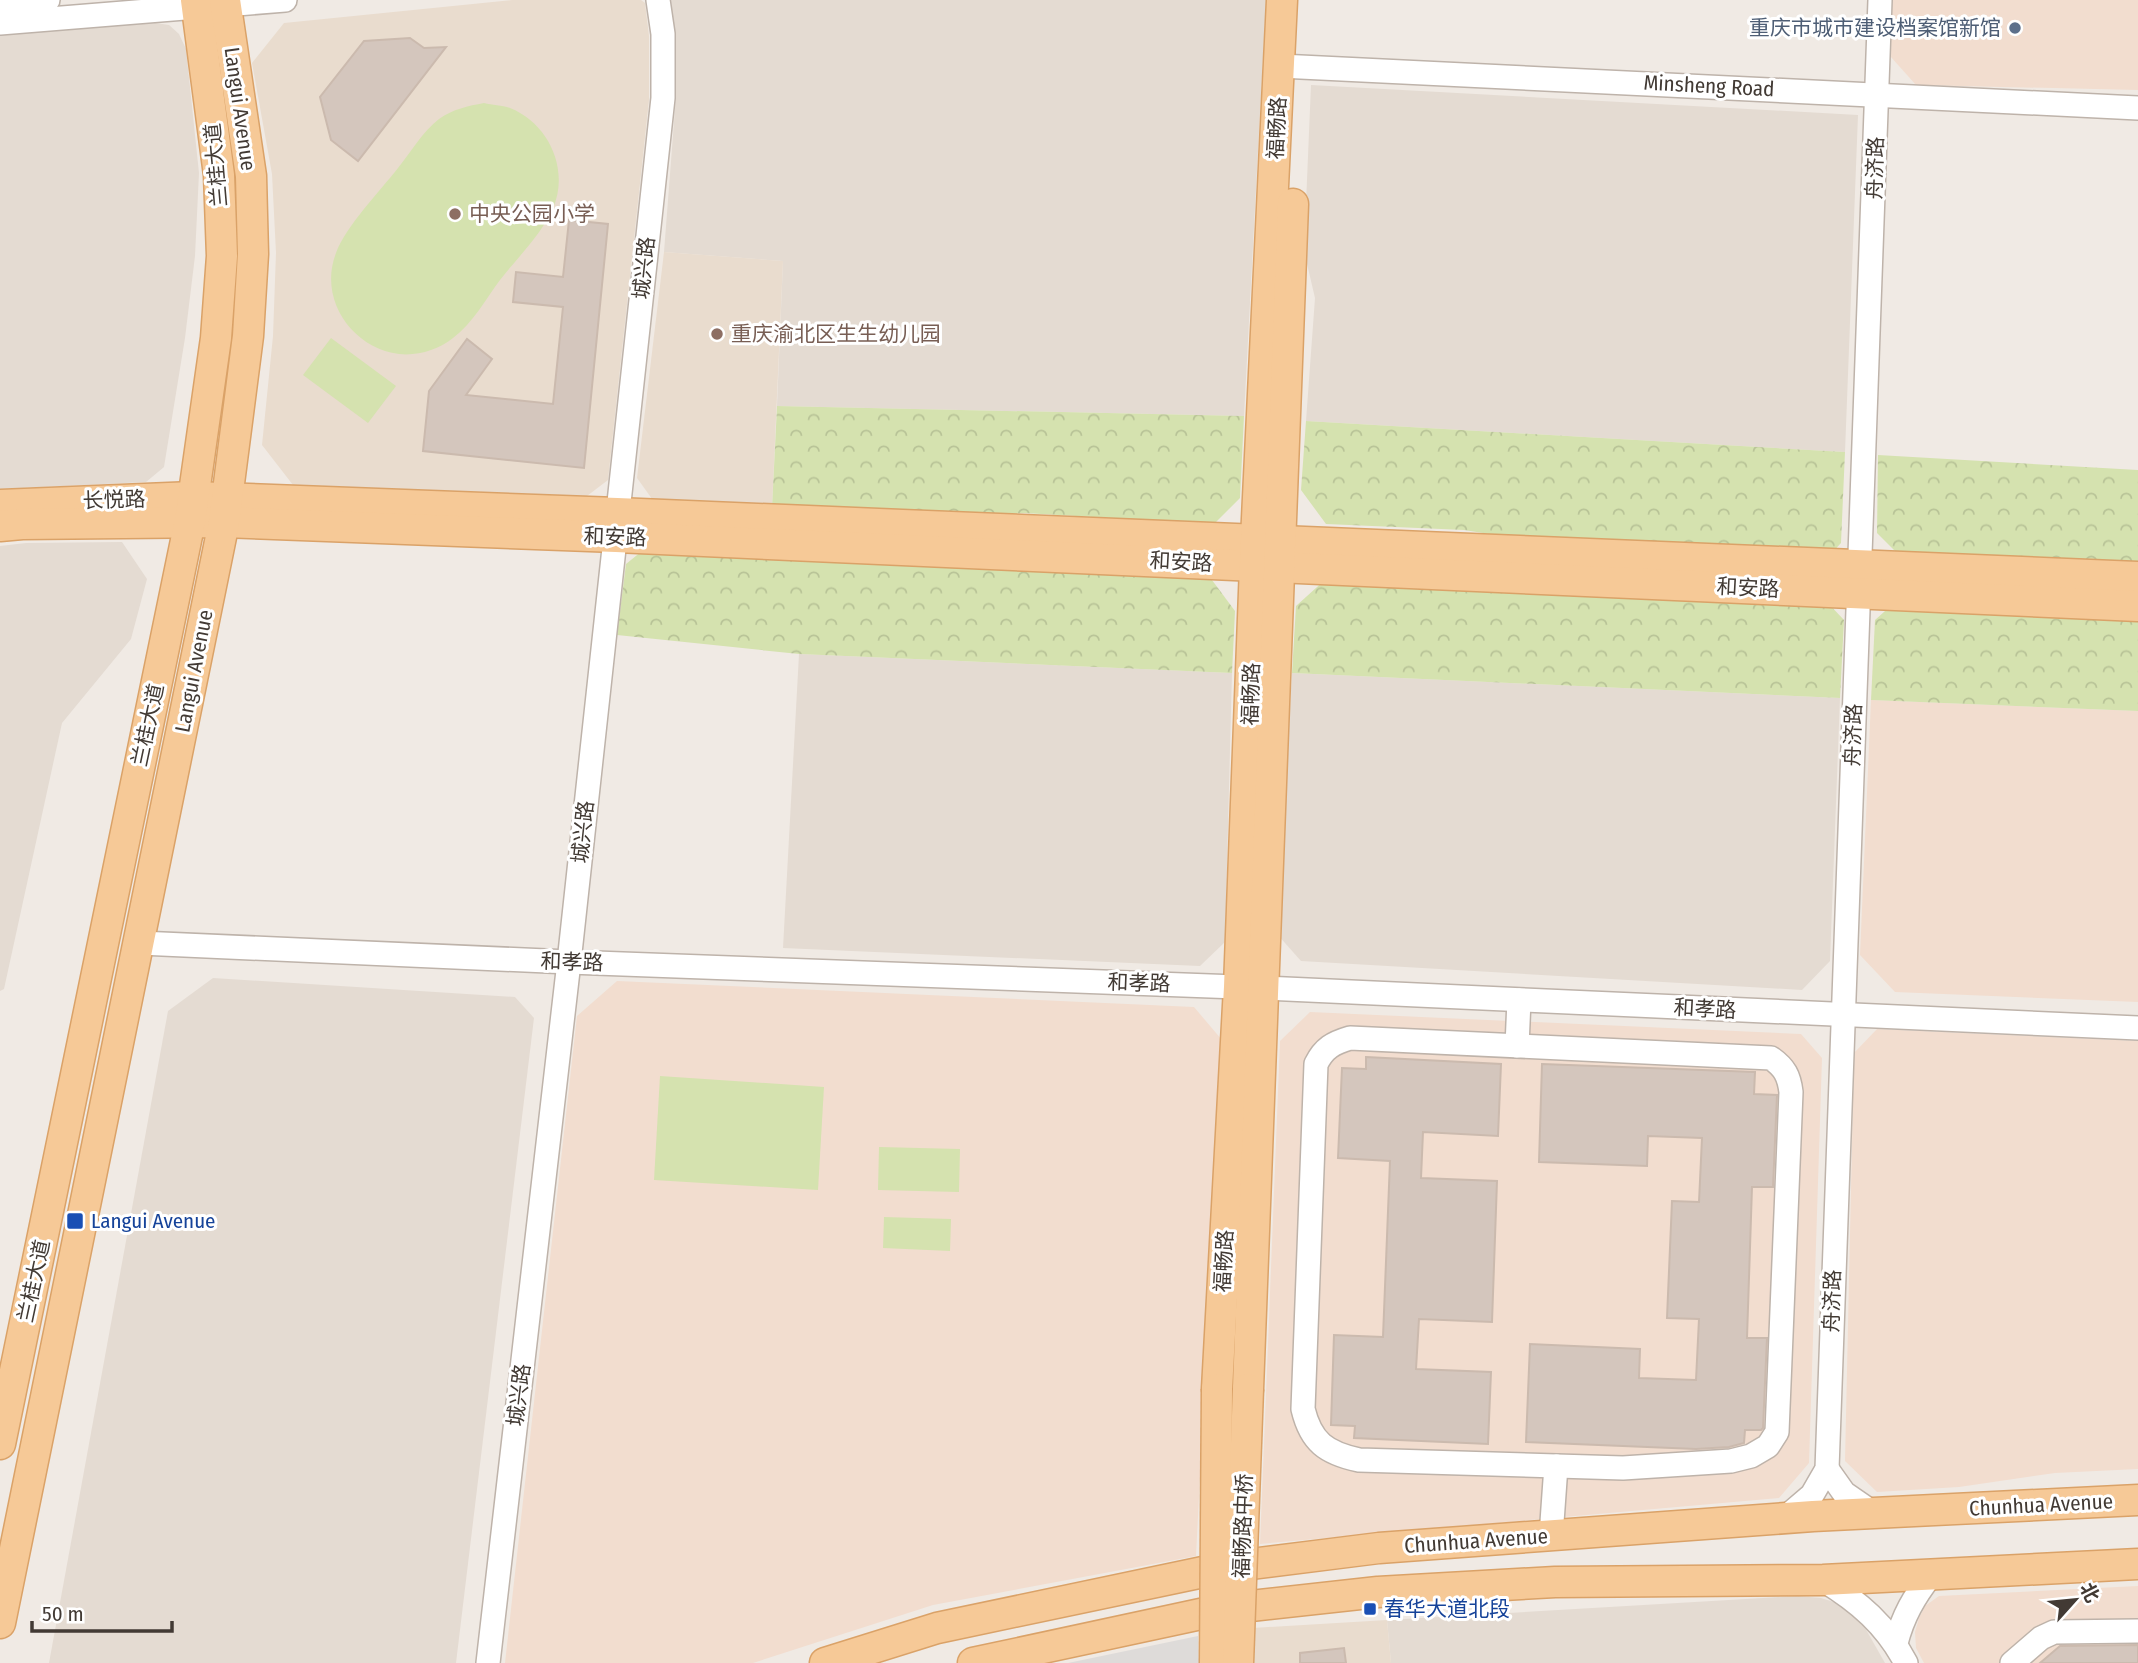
<svg xmlns="http://www.w3.org/2000/svg" width="2138" height="1663" font-family="'Fira Sans Condensed','Noto Sans SC',sans-serif">
	<defs>
		<pattern id="forest-crowns" width="20" height="18" patternUnits="userSpaceOnUse" patternTransform="scale(1.75)"><rect width="20" height="18" fill="#d5e2af"/><path d="M2 6a3 3 0 1 1 6 0M12 15a3 3 0 1 1 6 0" fill="none" stroke="#b8c397"/></pattern>
	</defs>
	<rect width="100%" height="100%" fill="#f0eae4"/>
	<!-- residential -->
	<g fill="#e4dbd2">
		<path d="M671,0H1266L1244,416L777,406L783,261L664,252L676,96Z"/>
		<path d="M156,23L169,25L179,34L186,49L199,173L195,256L185,338L164,467L146,482L0,489V34Z"/>
		<path d="M1311,85L1858,115L1845,452L1306,421L1315,298L1304,251Z"/>
		<path d="M122,542L147,579L131,639L62,723L4,989L0,991V546L26,543Z"/>
		<path d="M799,654L1232,673L1225,942L1200,966L783,948Z"/>
		<path d="M1292,673L1840,698L1830,961L1802,990L1301,961L1277,934Z"/>
		<path d="M213,978L515,997L534,1018L456,1663H49L168,1011Z"/>
		<path d="M1798,1596L1821,1598L1843,1605L1860,1619L1885,1663H1391L1387,1620Z"/>
	</g>
	<!-- commercial -->
	<g fill="#f2ddcf">
		<path d="M1892,0H2138V90L1916,85L1890,56Z"/>
		<path d="M1871,700L2138,711V1002L1895,992L1860,955Z"/>
		<path d="M617,981L1194,1007L1222,1040L1196,1556L933,1605L753,1663H505L577,1016Z"/>
		<path d="M1310,1012L1801,1034L1822,1058L1809,1463L1779,1498L1260,1544L1280,1041Z"/>
		<path d="M1877,1029L2138,1041V1469L2055,1473L1959,1487L1877,1492L1845,1461L1854,1053Z"/>
		<path d="M2138,1586V1663H1924L1916,1648L1915,1632L1919,1618L1925,1606L1939,1596Z"/>
	</g>
	<!-- education -->
	<g fill="#e9dcce">
		<path d="M512,0H641L645,3L649,36V100L608,480L587,496L293,485L262,445L273,336L276,253L272,174L252,63L284,23Z"/>
		<path d="M664,252L783,261L772,508L655,503L637,478Z"/>
		<path d="M1387,1620L1391,1663H1251L1253,1628Z"/>
	</g>
	<!-- forest -->
	<g fill="url(#forest-crowns)">
		<path d="M777,406L1244,416L1240,498L1214,524L1024,513L966,517L772,508Z"/>
		<path d="M1306,421L1845,452L1841,543L1829,556L1534,541L1464,530L1326,524L1301,490Z"/>
		<path d="M1878,455L2138,470V565L1899,555L1877,533Z"/>
		<path d="M647,547L1209,576L1235,611L1232,673L799,654L617,635L626,564Z"/>
		<path d="M1327,578L1827,602L1844,620L1840,698L1292,673L1296,606Z"/>
		<path d="M1894,603L2138,614V711L1871,700L1875,620Z"/>
	</g>
	<!-- pitch -->
	<g fill="#d5e2af">
		<path d="M484,103C492,105 502,105 510,108C548,123 570,169 553,208C542,234 517,258 500,280C486,299 472,324 453,338C438,350 418,356 399,354C352,348 318,299 336,253C346,226 380,191 398,168C411,152 423,131 439,119C453,109 468,106 484,103Z"/>
		<path d="M331,338L396,386L368,423L303,375Z"/>
		<path d="M660,1076L824,1087L818,1190L654,1180Z"/>
		<path d="M879,1147L960,1149L959,1192L878,1190Z"/>
		<path d="M884,1217L951,1219L950,1251L883,1248Z"/>
	</g>
	<!-- parking -->
	<path fill="#dedbd9" d="M1198,1636L1199,1663H1068Z"/>
	<!-- building -->
	<g fill="#d4c6bd" stroke="#cbbaae" stroke-width="2">
		<path d="M410,38L424,48L446,47L358,161L331,140L320,97L364,41Z"/>
		<path d="M569,220L608,224L584,468L423,451L429,391L467,339L492,359L466,395L553,404L563,307L513,302L516,272L563,277Z"/>
		<path d="M1366,1057L1501,1064L1498,1136L1423,1132L1421,1178L1497,1181L1492,1322L1419,1319L1416,1369L1491,1372L1488,1444L1354,1438L1355,1426L1331,1425L1334,1335L1383,1337L1390,1161L1338,1158L1342,1068L1366,1069Z"/>
		<path d="M1542,1064L1755,1072L1754,1094L1777,1095L1773,1187H1752L1747,1338H1767L1763,1428L1761,1430H1745L1744,1443L1729,1447L1696,1449L1526,1442L1530,1344L1640,1349L1639,1378L1696,1380L1699,1319L1667,1318L1672,1201L1699,1202L1702,1138L1648,1136L1647,1166L1539,1162Z"/>
		<path d="M2138,1645V1663H2040L2060,1646Z"/>
		<path d="M1344,1648L1346,1663H1300V1653Z"/>
	</g>
	<g fill="none" stroke-linecap="round" stroke-linejoin="round">
		<!-- minor casing -->
		<g stroke="#beb3aa" stroke-width="26">
			<g id="minor">
				<path d="M0,4L48,0"/>
				<path d="M225,5L285,0"/>
				<path d="M0,23L197,7"/>
				<path d="M1280,66L2138,108"/>
				<path d="M140,943L569,962L1264,988L2138,1028"/>
				<path d="M1350,1038L1771,1058C1785,1068 1789,1076 1791,1092L1777,1432L1768,1446L1751,1456L1731,1461L1623,1468L1359,1460C1326,1453 1311,1442 1303,1409L1316,1064C1324,1048 1333,1043 1350,1038Z"/>
				<path d="M1517,1046L1519,1000"/>
				<path d="M1827,1469L1844,1493L1873,1513"/>
				<path d="M1785,1518L1812,1495L1827,1469C1842,979 1865,490 1880,0"/>
				<path d="M1551,1536L1556,1466"/>
				<path d="M1823,1580C1859,1602 1886,1625 1906,1663"/>
				<path d="M1896,1643C1903,1616 1914,1597 1931,1575"/>
				<path d="M488,1663L569,962L663,98V34L658,0"/>
				<path d="M2012,1663L2041,1638L2054,1632L2138,1631"/>
			</g>
		</g>
		<!-- major casing -->
		<g stroke="#daa268" stroke-width="33">
			<g id="major">
				<path d="M0,505L193,497L617,513L2138,577"/>
				<path d="M0,526L22,524L224,522L616,537L2138,606"/>
				<path d="M1217,1389L1239,987L1256,539L1282,0"/>
				<path d="M1248,1389L1293,204"/>
				<path d="M0,1444L190,521L216,338L222,256L219,175L196,0"/>
				<path d="M0,1623L224,522L248,336L253,254L251,176L225,0"/>
				<path d="M825,1663L937,1628L1227,1567L1379,1548L1813,1516L2138,1500"/>
				<path d="M973,1663L1224,1609L1378,1592L1555,1582L1823,1580L2138,1564"/>
			</g>
		</g>
		<!-- minor -->
		<use href="#minor" stroke="#fff" stroke-width="23"/>
		<!-- major -->
		<use href="#major" stroke="#f6c997" stroke-width="30"/>
		<!-- major-bridge casing -->
		<g stroke="#daa268" stroke-width="33" stroke-linecap="butt">
			<g id="major-bridge">
				<path d="M1215,1663L1217,1389"/>
				<path d="M1238,1663L1248,1389"/>
			</g>
		</g>
		<!-- major-bridge -->
		<use href="#major-bridge" stroke="#f6c997" stroke-width="30"/>
	</g>
	<!-- markers -->
	<circle fill="#5c6f8a" stroke="#fff" stroke-width="2.5" cx="2015" cy="28" r="7"/>
	<g fill="#8d6e63" stroke="#fff" stroke-width="2.5">
		<circle cx="455" cy="214" r="7"/>
		<circle cx="717" cy="334" r="7"/>
	</g>
	<g fill="#1a4fb4" stroke="#fff" stroke-width="2.5">
		<rect x="66" y="1212" width="18" height="18" rx="3.5"/>
		<rect x="1363" y="1602" width="14" height="14" rx="3.5"/>
	</g>
	<g text-anchor="middle" stroke-width="6" stroke-linejoin="round" paint-order="stroke">
		<!-- service labels -->
		<g font-size="21" fill="#4e5e75" stroke="#fff" text-anchor="end">
			<text x="2001" y="35">重庆市城市建设档案馆新馆</text>
		</g>
		<!-- street labels -->
		<g font-size="21" fill="#423a34" stroke="#fff">
			<text transform="translate(1709 86) rotate(3)" y="7">Minsheng Road</text>
			<text transform="translate(240 109) rotate(82)" y="7">Langui Avenue</text>
			<text transform="translate(1277 128) rotate(-87)" y="7">福畅路</text>
			<text transform="translate(216 165) rotate(-95)" y="7">兰桂大道</text>
			<text transform="translate(1875 168) rotate(-88)" y="7">舟济路</text>
			<text transform="translate(644 268) rotate(-84)" y="7">城兴路</text>
			<text transform="translate(114 500) rotate(-2)" y="7">长悦路</text>
			<text transform="translate(615 537) rotate(2)" y="7">和安路</text>
			<text transform="translate(1181 562) rotate(3)" y="7">和安路</text>
			<text transform="translate(1748 588) rotate(3)" y="7">和安路</text>
			<text transform="translate(194 671) rotate(-79)" y="7">Langui Avenue</text>
			<text transform="translate(1251 694) rotate(-88)" y="7">福畅路</text>
			<text transform="translate(148 725) rotate(-78)" y="7">兰桂大道</text>
			<text transform="translate(1853 735) rotate(-88)" y="7">舟济路</text>
			<text transform="translate(583 832) rotate(-84)" y="7">城兴路</text>
			<text transform="translate(572 962) rotate(2)" y="7">和孝路</text>
			<text transform="translate(1139 983) rotate(2)" y="7">和孝路</text>
			<text transform="translate(1705 1009) rotate(3)" y="7">和孝路</text>
			<text transform="translate(1224 1261) rotate(-87)" y="7">福畅路</text>
			<text transform="translate(34 1281) rotate(-78)" y="7">兰桂大道</text>
			<text transform="translate(1832 1301) rotate(-88)" y="7">舟济路</text>
			<text transform="translate(519 1395) rotate(-83)" y="7">城兴路</text>
			<text transform="translate(2041 1505) rotate(-3)" y="7">Chunhua Avenue</text>
			<text transform="translate(1243 1526) rotate(-88)" y="7">福畅路中桥</text>
			<text transform="translate(1476 1541) rotate(-4)" y="7">Chunhua Avenue</text>
		</g>
		<!-- education labels -->
		<g font-size="21" fill="#785e54" stroke="#fff" text-anchor="start">
			<text x="469" y="221">中央公园小学</text>
			<text x="731" y="341">重庆渝北区生生幼儿园</text>
		</g>
		<!-- transit labels -->
		<g font-size="21" fill="#164399" stroke="#fff" text-anchor="start">
			<text x="91" y="1228">Langui Avenue</text>
			<text x="1384" y="1616">春华大道北段</text>
		</g>
	</g>
	<!-- north arrow -->
	<g transform="translate(2075 1600) rotate(63)" stroke="#ffffff" stroke-width="5" paint-order="stroke">
	<path d="M0-5L12 26L0 18L-12 26Z" fill="#423a34"/>
	<text y="-10" font-size="19" font-weight="bold" text-anchor="middle" fill="#423a34">北</text>
	</g>
	<!-- scale -->
	<path d="M32 1621v10h140v-10" fill="none" stroke="#423a34" stroke-width="3.5"/>
	<text x="42" y="1621" font-size="21" fill="#423a34" stroke="#ffffff" stroke-width="5" paint-order="stroke">50 m</text>
</svg>
